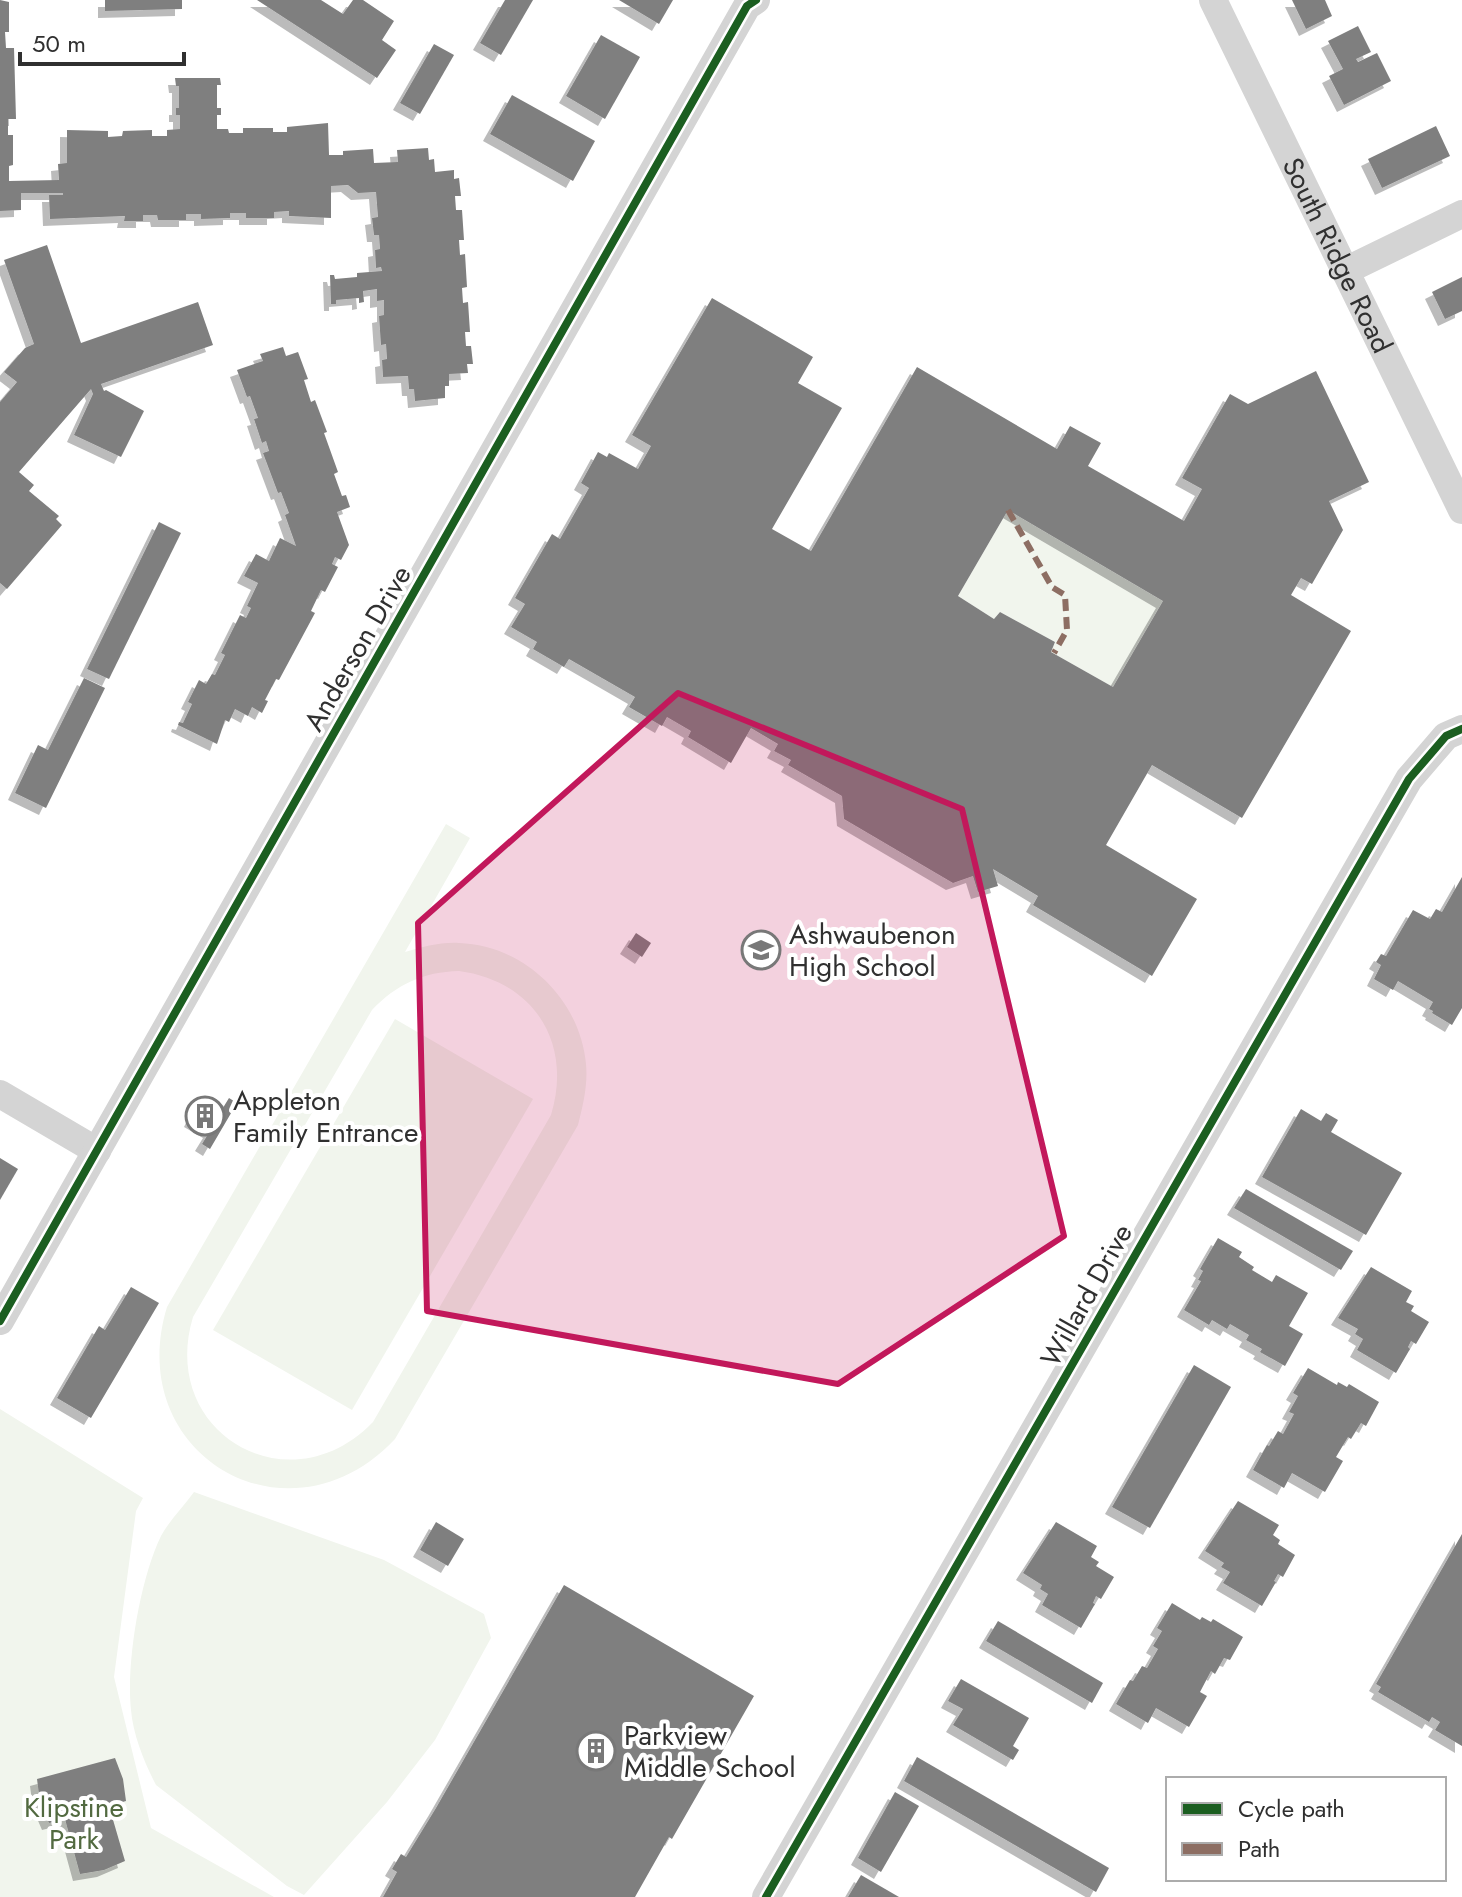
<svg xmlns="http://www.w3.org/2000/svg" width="1462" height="1897" font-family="Jost,sans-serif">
	<defs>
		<filter id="shadow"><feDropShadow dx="-7" dy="7" stdDeviation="0" flood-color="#0004"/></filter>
	</defs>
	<rect width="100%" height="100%" fill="#fff"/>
	<!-- green -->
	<g fill="#f1f5ed" fill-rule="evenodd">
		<path d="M1008,510L1163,601L1113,687L1051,652L1055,642L1000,612L994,619L958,596Z"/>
		<path d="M446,824L470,838L405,952C423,947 440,942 459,943C524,945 580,999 586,1064C588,1085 583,1105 578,1125L395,1439C289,1552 122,1455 167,1307ZM459,971C534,981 573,1043 551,1115L373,1422C289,1509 158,1433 193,1317L372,1010C397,984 423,972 459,971Z"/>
		<path d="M395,1019L533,1099L352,1410L213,1330Z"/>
		<path d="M0,1409L143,1498L136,1511L114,1677L151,1828L274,1897H0Z"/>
		<path d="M194,1492L384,1560L484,1614L491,1638L435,1740L387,1802L304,1895L287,1886L156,1785C145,1764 133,1735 131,1710C126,1663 140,1579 161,1536C169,1521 184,1506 194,1492Z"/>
	</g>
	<!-- building -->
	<g fill="#7f7f7f" fill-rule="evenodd" filter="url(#shadow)">
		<path d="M0,0L9,2V32H5L6,48H14L16,119H8V135H13V165L9,166V181L59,180L58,164L67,163V130L108,131V137L122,136L123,131L152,130V136H167V130L180,129V115H176V108H179V86H176L175,78H220L221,85H217V108H221V115H217V129H228L229,133H243V128H273V132H287V127L328,123L329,155H343V151L373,149L374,163L398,162L397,150L428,148L429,160L434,159L435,172L454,170V179L459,178L461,196H455L456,210H462L464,240H459L460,255L465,254L467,287L462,288L463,303L468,302L470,332H465L466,346H471L473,364H467L468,373L449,374V386H445V398L415,401L414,389H409L408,376L383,377L382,360L387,359L386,344L381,345L379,316L384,315V300L377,301V289L363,291L364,302L359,303V298L336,300V304H331L330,275H334L335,279L357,277V273L382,271L381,267L376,268L375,250L380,249L379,235H374L372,218L378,217L376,192L358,193L348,185L331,186V218L289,216V211L274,212V218H246V213H230V218L201,219V214H186V220H158L157,215H143V221H124L125,216L50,219L49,195H63V193H21V210L0,211Z"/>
		<path d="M105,0H182V9L105,11Z"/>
		<path d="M257,0H321L343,14L353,0H363L394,21L382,40L396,50L377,78Z"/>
		<path d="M505,0H533L501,55L480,43Z"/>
		<path d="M619,0H673L659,24Z"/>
		<path d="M1292,0H1325L1332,16L1306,29Z"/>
		<path d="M1358,26L1371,52L1356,59L1358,62L1377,53L1391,81L1344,105L1329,76L1343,69L1328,41Z"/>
		<path d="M601,35L640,57L605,119L566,96Z"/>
		<path d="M434,44L454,55L420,114L400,103Z"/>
		<path d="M512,95L595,141L573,181L490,134Z"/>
		<path d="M1436,126L1450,156L1382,188L1368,159Z"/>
		<path d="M47,245L81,343L198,302L213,345L101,384L104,391L106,390L144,411L121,457L74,435L93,394L91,389L19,472L34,485L29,491L59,516L56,519L62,525L7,589L0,583V402L17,382L4,372L25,348L34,344L4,260Z"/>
		<path d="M1462,277V311L1445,319L1432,292Z"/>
		<path d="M712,298L813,357L798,383L842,408L772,529L811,551L917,367L1057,449L1070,426L1101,443L1088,466L1184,521L1202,489L1182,478L1230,394L1248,404L1316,371L1369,482L1329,501L1343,530L1312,584L1301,578L1291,595L1351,631L1242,818L1152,765L1106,845L1197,899L1152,976L1033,905L1038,896L993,869L998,886L978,892L973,876L953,883L844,819L842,796L788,765L791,760L774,751L778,744L751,728L731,763L688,737L691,731L667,717L662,726L629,707L635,697L569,659L564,667L533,649L537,642L511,627L525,604L515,598L552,534L560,539L589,488L581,483L598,452L607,457L609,453L638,469L651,446L632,435ZM1008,510L1163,601L1113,687L1051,652L1055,642L1000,612L994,619L958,596Z"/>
		<path d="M283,347L286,356L298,352L308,379L304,380L311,402L315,400L327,432L324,433L338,472L334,474L342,496L346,495L350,507L337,512L349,545L341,560L335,557L332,564L338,567L325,592L321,590L311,611L315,613L279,680L276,679L265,700L268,701L262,713L252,707L248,716L235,709L229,722L225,720L217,744L178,725L179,722L183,723L192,704L188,702L199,680L206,684L212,674L215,675L225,655L221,653L240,615L246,618L251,608L247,606L258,583L244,576L256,554L269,561L280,538L296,546L285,515L289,513L281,492L278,493L263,453L269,451L266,441L262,443L254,419L258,418L250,396L247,397L237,370L263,361L260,354Z"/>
		<path d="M159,522L181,533L109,679L87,669Z"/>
		<path d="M84,678L105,688L46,808L15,793L38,745L48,750Z"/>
		<path d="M1462,877V1008L1452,1025L1432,1013L1433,1011L1429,1009L1433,1002L1398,981L1393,990L1374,979L1381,965L1376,962L1381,954L1386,956L1413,910L1430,919L1436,909L1442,912Z"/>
		<path d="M636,933L651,943L642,957L627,947Z"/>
		<path d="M229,1098L237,1103L210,1149L202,1144L210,1131L191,1120L201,1100L221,1111Z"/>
		<path d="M1301,1109L1321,1121L1326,1113L1338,1120L1331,1132L1402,1173L1366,1235L1262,1177Z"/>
		<path d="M0,1158L18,1169L0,1200Z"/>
		<path d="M1246,1189L1353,1251L1341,1270L1234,1208Z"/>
		<path d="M1218,1238L1242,1252L1239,1257L1254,1267L1252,1270L1272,1282L1276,1275L1308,1293L1289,1326L1303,1334L1285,1366L1260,1352L1262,1349L1246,1340L1249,1335L1230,1324L1227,1329L1212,1320L1209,1325L1184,1310L1201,1281L1198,1280L1203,1271L1200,1269Z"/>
		<path d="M1371,1267L1412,1291L1406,1302L1414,1306L1411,1311L1429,1322L1416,1344L1411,1341L1408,1347L1410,1349L1396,1373L1357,1350L1363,1339L1355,1334L1358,1329L1338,1318Z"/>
		<path d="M131,1287L159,1303L91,1418L57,1398L99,1326L105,1330Z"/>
		<path d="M1194,1365L1231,1387L1150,1528L1112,1507Z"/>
		<path d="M1308,1368L1337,1385L1338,1382L1347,1387L1349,1384L1379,1402L1366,1426L1361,1423L1351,1439L1348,1437L1336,1457L1343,1461L1325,1492L1292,1473L1284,1488L1253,1470L1267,1445L1269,1446L1278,1431L1283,1434L1294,1414L1289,1412L1298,1396L1293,1393Z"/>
		<path d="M1238,1501L1279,1525L1273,1535L1280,1540L1278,1544L1295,1555L1283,1577L1278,1574L1274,1581L1276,1582L1262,1606L1223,1583L1230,1572L1221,1567L1224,1563L1205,1551Z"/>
		<path d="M436,1522L464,1539L448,1566L420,1550Z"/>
		<path d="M1056,1522L1097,1546L1091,1557L1099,1562L1096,1566L1114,1577L1101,1599L1096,1596L1093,1603L1095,1604L1081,1628L1042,1605L1048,1594L1040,1589L1042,1585L1023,1573Z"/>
		<path d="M1462,1534V1746L1435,1730L1440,1722L1432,1717L1429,1722L1378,1692L1381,1687L1376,1684Z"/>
		<path d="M564,1585L754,1696L672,1839L669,1837L635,1897H383L397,1872L392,1869L401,1854L406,1857L436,1808Z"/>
		<path d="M1172,1603L1200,1620L1202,1617L1211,1622L1213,1619L1243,1637L1230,1660L1224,1658L1215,1674L1211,1671L1200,1692L1207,1696L1189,1727L1156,1708L1148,1723L1116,1704L1130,1680L1133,1681L1142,1666L1147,1668L1158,1649L1153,1646L1162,1631L1157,1628Z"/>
		<path d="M998,1621L1103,1683L1092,1703L986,1641Z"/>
		<path d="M961,1679L1029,1718L1013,1746L1019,1750L1013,1760L953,1725L963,1709L948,1701Z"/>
		<path d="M917,1757L1109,1868L1096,1892L904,1781Z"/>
		<path d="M115,1758L123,1779L126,1801L109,1806L125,1861L104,1870L80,1874L65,1819L49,1823L40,1802L37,1779Z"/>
		<path d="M895,1792L919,1806L881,1872L858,1858Z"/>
		<path d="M861,1875L899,1897H848Z"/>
	</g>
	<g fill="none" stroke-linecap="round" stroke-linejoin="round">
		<!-- minor -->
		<g stroke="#d4d4d4" stroke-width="28">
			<path id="s1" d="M1213,0L1462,510"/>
			<path d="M1345,271L1462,214"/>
			<path d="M0,1094L97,1151"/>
			<path d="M0,1321L747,6L756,0"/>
			<path d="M766,1897L1409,779L1446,736L1462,729"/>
		</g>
		<!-- quiet -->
		<path stroke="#8d6e63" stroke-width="6" stroke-dasharray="12 6" stroke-linecap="butt" d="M1008,510L1052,587L1065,595L1067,630L1054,653"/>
		<!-- cycleway casing -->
		<g stroke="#fff" stroke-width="13">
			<g id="cycleway">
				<path d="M0,1321L747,6L756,0"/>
				<path d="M766,1897L1409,779L1446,736L1462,729"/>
			</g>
		</g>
		<!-- cycleway -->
		<use href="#cycleway" stroke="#1b5e20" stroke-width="8"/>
	</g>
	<!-- marked area -->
	<path fill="#c2185b" fill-opacity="0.2" stroke="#c2185b" stroke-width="6" stroke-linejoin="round" d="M678,693L962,809L1064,1236L838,1384L427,1311L418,923Z"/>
	<!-- icons -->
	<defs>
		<g id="school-ring" transform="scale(2)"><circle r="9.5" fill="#fff" stroke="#787878" stroke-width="1.5"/><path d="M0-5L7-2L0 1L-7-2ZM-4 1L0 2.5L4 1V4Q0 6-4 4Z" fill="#787878"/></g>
		<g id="building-ring" transform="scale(2)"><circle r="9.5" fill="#fff" stroke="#787878" stroke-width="1.5"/><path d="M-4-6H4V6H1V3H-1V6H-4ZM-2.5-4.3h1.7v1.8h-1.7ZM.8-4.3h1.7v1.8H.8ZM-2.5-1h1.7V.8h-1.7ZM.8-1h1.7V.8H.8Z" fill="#787878"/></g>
	</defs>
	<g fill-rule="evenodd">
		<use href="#school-ring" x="761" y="950"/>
		<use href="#building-ring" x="205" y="1116"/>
		<use href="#building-ring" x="596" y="1751"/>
	</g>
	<g text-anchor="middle" stroke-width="8" stroke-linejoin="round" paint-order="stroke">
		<!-- street labels -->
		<g font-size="28" fill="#303030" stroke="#fff">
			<text dy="10" stroke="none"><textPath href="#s1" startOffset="284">South Ridge Road</textPath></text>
			<text transform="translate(357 648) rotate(-60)" y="10">Anderson Drive</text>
			<text transform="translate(1086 1295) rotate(-61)" y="10">Willard Drive</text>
		</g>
		<!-- poi labels -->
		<g font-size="28" fill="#303030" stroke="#fff" text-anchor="start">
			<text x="789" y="944">Ashwaubenon<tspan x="789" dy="32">High School</tspan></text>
			<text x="233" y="1110">Appleton<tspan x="233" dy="32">Family Entrance</tspan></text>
			<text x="624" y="1745">Parkview<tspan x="624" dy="32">Middle School</tspan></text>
		</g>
		<!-- park labels -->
		<g font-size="28" fill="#526a40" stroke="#fff">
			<text x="74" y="1817">Klipstine<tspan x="74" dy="32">Park</tspan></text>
		</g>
	</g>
	<!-- legend -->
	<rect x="1166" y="1777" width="280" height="104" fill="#ffffff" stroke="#acacac" stroke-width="2"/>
	<rect x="1182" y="1803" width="40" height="12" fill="#1b5e20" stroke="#acacac" stroke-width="2"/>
	<text x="1238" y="1817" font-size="24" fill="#303030">Cycle path</text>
	<rect x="1182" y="1843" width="40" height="12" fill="#8d6e63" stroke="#acacac" stroke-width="2"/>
	<text x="1238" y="1857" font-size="24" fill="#303030">Path</text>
	<!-- scale -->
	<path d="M20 52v12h164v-12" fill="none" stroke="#303030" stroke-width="4"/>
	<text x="32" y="52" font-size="24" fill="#303030" stroke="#ffffff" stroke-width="6" paint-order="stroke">50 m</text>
</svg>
